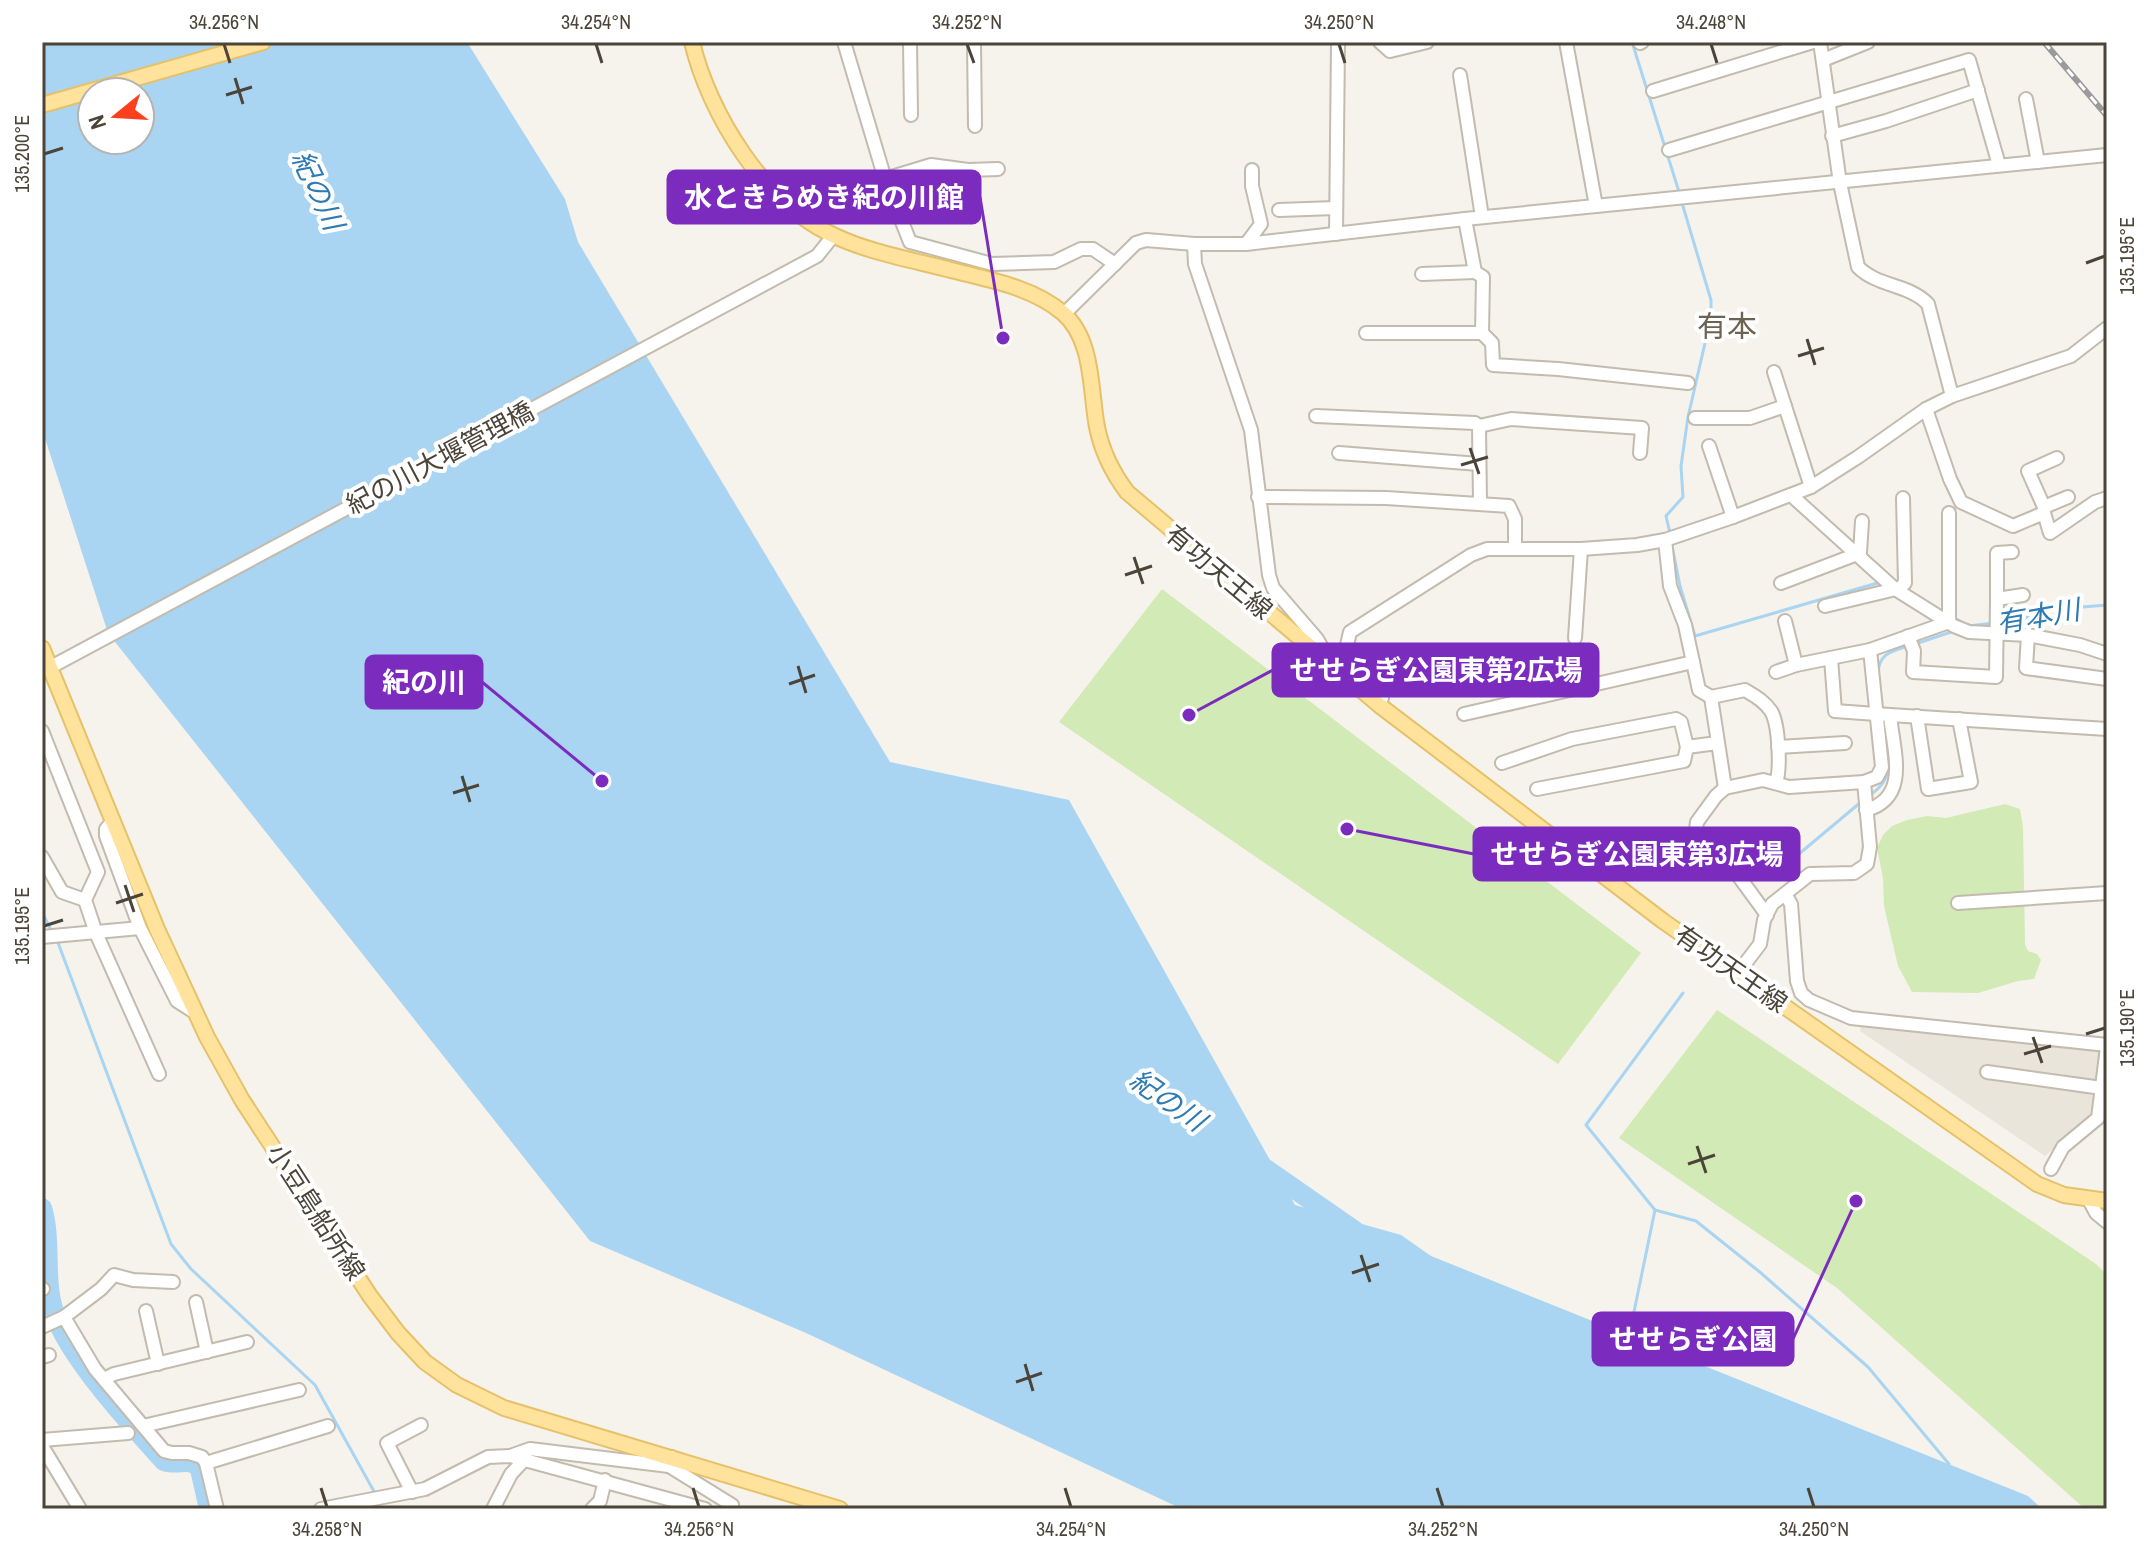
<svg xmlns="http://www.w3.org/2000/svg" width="2149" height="1551" font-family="'Archivo Narrow','Noto Sans JP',sans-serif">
	<rect width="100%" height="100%" fill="#f6f3ec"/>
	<!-- residential -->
	<path fill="#eae5da" d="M1861,1023L2100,1051L2091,1117L2045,1156L1860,1031Z"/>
	<!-- green -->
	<g fill="#d2eab5">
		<path d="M1162,589L1641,953L1558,1064L1059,722Z"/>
		<path d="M2005,804L2020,809L2023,827L2025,944L2028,951L2037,954L2041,960L2034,979L2018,981L1978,993L1912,992L1898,966L1884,906L1883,878L1877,848L1883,835L1892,826L1907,820L1927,816L1946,818Z"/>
		<path d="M1717,1010L2096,1264L2107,1275V1509H2085L1837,1288L1619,1138Z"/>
	</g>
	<!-- water -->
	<path fill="#a9d4f2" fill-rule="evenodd" d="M42,42H467L565,199L578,242L890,762L1069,800L1295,1205L1401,1235L1431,1256L2028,1496L2042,1509H1182L806,1333L590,1241L108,633L42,429ZM92,92H140V140H92Z"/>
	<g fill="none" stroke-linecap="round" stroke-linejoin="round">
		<!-- stream -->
		<g stroke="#a9d4f2" stroke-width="3">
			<path d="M1632,42L1680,195"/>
			<path d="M1670,533L1666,516L1683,497L1681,466L1688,417L1711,317V300L1682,203"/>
			<path d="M1671,541L1680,586L1695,636L1881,582"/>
			<path d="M1951,616L1969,626"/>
			<path d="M2000,624L2018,625L2034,611L2107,605"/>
			<path d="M1969,626L1993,623"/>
			<path d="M1915,644L1954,631"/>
			<path d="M1878,675C1878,654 1890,652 1908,646"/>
			<path d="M1870,795C1882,787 1890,777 1887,762"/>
			<path d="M1781,869L1861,802"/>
			<path d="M42,912L51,930"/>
			<path d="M57,940L171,1244L191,1269L315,1385L376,1495"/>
			<path d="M1683,993L1586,1125L1655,1210L1696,1221L1761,1273L1868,1367L1949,1464"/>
			<path d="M1629,1336L1655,1210"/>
		</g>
		<!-- river -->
		<g stroke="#a9d4f2" stroke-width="20">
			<path d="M1260,1165L1355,1231"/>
			<path d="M42,1208C52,1241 43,1279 54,1312C68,1356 132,1426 164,1461C178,1466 191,1456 200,1469L209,1509"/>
		</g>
		<!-- minor casing -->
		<g stroke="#c2bbae" stroke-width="16">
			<g id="minor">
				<path d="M844,42L885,179L910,242L992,264L1054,262L1081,249H1093L1115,264"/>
				<path d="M910,42L911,115"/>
				<path d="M974,42L975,126"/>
				<path d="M1380,42L1390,51L1427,42"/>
				<path d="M1566,42L1596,206"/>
				<path d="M1820,42L1840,183L1858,267C1878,287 1909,284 1928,304L1952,396"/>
				<path d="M1640,43L1642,42"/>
				<path d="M1823,60L1868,42"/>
				<path d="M1460,75L1482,217"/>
				<path d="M1653,91L1813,42"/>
				<path d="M2026,99L2038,162"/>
				<path d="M1832,136L1886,121L1978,90"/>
				<path d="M1669,150L1969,60L1999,165"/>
				<path d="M885,179L931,165L968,170L998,169"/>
				<path d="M1279,210L1335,208"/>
				<path d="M1465,219L1475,272L1483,277L1482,333L1492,343L1493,365L1558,369L1688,383"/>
				<path d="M1336,234L1338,42"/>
				<path d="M1194,244L1195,264L1251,430L1269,575L1273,588L1317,639L1321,646"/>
				<path d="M1246,244L1261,224L1252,186V170"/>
				<path d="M1422,274L1475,272"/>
				<path d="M1064,314L1136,243L1146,240L1194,244H1246L1465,219L2107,155"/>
				<path d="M1366,333H1482"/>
				<path d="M1774,372L1811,487"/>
				<path d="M1926,409L1950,479L1961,502L2013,526L2044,513V507L2068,497"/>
				<path d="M1316,416L1475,423L1479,426L1480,502"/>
				<path d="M1695,418H1750L1785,406"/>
				<path d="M1479,426L1511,419L1642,428L1640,453"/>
				<path d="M1709,446L1733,517"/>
				<path d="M1339,453L1479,464"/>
				<path d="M1791,495L1895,589L1954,626L1969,632L2028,635L2080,645L2107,654"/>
				<path d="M1258,497L1386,498L1509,506L1515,519V549"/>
				<path d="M2044,507L2028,471L2057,458"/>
				<path d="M2044,513L2050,533L2095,502L2107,498"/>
				<path d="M1665,540L1670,586L1685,625L1699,690L1711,697L1745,690C1755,696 1764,701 1771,711C1779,724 1781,769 1776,783"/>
				<path d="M1781,583L1860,553L1862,521"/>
				<path d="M1997,599V553L2012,552"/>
				<path d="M1825,606L1900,588L1905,583L1903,498"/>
				<path d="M1785,621L1796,665L1870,650L1949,622V513"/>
				<path d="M2028,635L2026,668L2107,679"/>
				<path d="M1908,636L1914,651L1913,672L1996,677L1997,599L2023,595"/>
				<path d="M1575,638L1581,549"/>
				<path d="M1831,658L1835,711L1890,715C1893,750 1911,798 1866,810"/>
				<path d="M49,668L817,256L833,236"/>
				<path d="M1776,672L1796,665"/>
				<path d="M1711,697L1725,788"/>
				<path d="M1379,705L1382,698L1347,645L1350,632L1471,555L1487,549H1581L1637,545L1665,540L1733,517L1811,487L1858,457L1926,409L1952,396L2071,356L2107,328"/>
				<path d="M1464,714L1693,662"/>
				<path d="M1890,715L2107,729"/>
				<path d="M1917,716L1928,789L1971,782L1959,719"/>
				<path d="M42,731L98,872L85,900L96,933L159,1074"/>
				<path d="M1778,747L1845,743"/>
				<path d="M1502,763L1572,739L1676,719L1681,722L1687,747"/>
				<path d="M1537,789L1684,761L1687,747L1717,743"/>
				<path d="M42,857L62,892L85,900"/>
				<path d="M1785,894L1791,904L1797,981L1801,993L1809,1000L1851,1018L2107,1045"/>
				<path d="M1958,903L2107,893"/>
				<path d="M1767,915L1737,874L1727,865L1693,852L1697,822L1716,796L1725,788L1763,780L1789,787L1864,782L1877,777L1882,767L1870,650"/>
				<path d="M140,928L177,1001L196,1013"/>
				<path d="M42,937L140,928L106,836V829L113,821"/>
				<path d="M1737,974L1760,944L1764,920L1772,904L1810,874L1854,873L1867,864L1870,847L1864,782"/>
				<path d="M1987,1072L2102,1088"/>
				<path d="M2051,1169L2063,1147L2098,1118L2107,1047"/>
				<path d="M2089,1200L2096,1213L2107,1222"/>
				<path d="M173,1282L133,1280L114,1275L101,1289L64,1317L95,1369L164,1451L172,1453H189L202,1457L206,1463L217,1509"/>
				<path d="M42,1289H43"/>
				<path d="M196,1302L207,1352"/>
				<path d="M146,1311L158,1364"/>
				<path d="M42,1327L64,1317"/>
				<path d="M42,1357L49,1355"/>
				<path d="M104,1379L114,1374L247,1342"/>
				<path d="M143,1426L299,1390"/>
				<path d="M42,1440L128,1433"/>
				<path d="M42,1446L80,1509"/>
				<path d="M513,1455L530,1449L669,1466L672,1457"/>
				<path d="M206,1463L328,1426"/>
				<path d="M669,1466L732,1505L731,1509"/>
				<path d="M412,1492L387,1443L421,1425"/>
				<path d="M321,1509L425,1489L488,1457L510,1456L705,1509"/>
				<path d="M493,1509L511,1474L526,1458"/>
				<path d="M592,1509L600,1501L605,1480"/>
			</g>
		</g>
		<!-- major casing -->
		<g stroke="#e6c16a" stroke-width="18">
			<g id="major">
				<path d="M692,42C709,114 765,205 835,236C871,253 913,260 951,270C990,280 1032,287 1063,313C1094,340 1090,391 1097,427C1102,452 1112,472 1127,492L1379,705L1663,921L2037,1184L2064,1195L2107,1201"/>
				<path d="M42,105L263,42"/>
				<path d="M42,648L157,929L207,1037L242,1100L370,1296L398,1333L425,1362L457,1385L504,1408L840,1509"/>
			</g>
		</g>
		<!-- minor -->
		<use href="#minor" stroke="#fff" stroke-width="12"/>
		<!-- major -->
		<use href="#major" stroke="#ffe39c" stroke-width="14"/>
		<!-- rail casing -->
		<g stroke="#9a9a9a" stroke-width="6">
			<path id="rail" d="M2044,42L2107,116"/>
		</g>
		<!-- rail -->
		<use href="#rail" stroke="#fff" stroke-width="3" stroke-dasharray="9" stroke-linecap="butt"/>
	</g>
	<!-- ticks -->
	<path fill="none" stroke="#4b4439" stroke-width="3" d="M224,44L230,63M596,44L602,63M967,44L974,63M1339,44L1345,63M1711,44L1717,63M235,78L243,104M226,95L252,87M44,154L63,148M2086,263L2105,256M1807,339L1815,365M1798,356L1824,348M1470,448L1479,474M1461,465L1488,457M1134,557L1143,584M1125,575L1152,566M798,666L806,693M789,684L815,675M462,776L470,802M453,793L479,785M125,885L134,912M116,903L143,894M44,926L63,920M2086,1034L2105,1028M2033,1037L2042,1063M2024,1054L2051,1046M1697,1146L1706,1173M1688,1164L1715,1155M1361,1255L1370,1282M1352,1273L1379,1264M1025,1364L1033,1391M1016,1382L1042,1373M321,1488L327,1507M693,1488L699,1507M1065,1488L1071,1507M1437,1488L1443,1507M1808,1488L1814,1507"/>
	<g text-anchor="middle" stroke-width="8" stroke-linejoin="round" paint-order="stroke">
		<!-- street labels -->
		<g font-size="26" fill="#4b4439" stroke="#fff">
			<text transform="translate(440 458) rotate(-28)" y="9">紀の川大堰管理橋</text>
			<text transform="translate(1219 572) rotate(40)" y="9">有功天王線</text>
			<text transform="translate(1731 969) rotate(35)" y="9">有功天王線</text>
			<text transform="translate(316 1212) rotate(57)" y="9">小豆島船所線</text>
		</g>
		<!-- water labels -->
		<g font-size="28" font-style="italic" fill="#2e7ab2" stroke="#fff">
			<text transform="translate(318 190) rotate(65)" y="10">紀の川</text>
			<text transform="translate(2038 616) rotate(-10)" y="10">有本川</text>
			<text transform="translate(1168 1100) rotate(35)" y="10">紀の川</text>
		</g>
		<!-- quarter labels -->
		<g font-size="30" fill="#6e6250" stroke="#fff">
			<text x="1727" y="337">有本</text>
		</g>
	</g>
	<!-- callouts -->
	<path fill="none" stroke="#7b2cbf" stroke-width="3" d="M1003 338L980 197M1189 715L1273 670M602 781L482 682M1347 829L1474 854M1856 1201L1793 1339"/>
	<g fill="#7b2cbf" stroke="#fff" stroke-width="3">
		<circle cx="1003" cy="338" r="8"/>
		<circle cx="1189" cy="715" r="8"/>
		<circle cx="602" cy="781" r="8"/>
		<circle cx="1347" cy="829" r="8"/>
		<circle cx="1856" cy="1201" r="8"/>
	</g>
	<g fill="#7b2cbf" stroke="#7b2cbf" stroke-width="3">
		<rect x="668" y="171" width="312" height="52" rx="8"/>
		<rect x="1273" y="644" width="325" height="52" rx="8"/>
		<rect x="366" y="656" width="116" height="52" rx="8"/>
		<rect x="1474" y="828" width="325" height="52" rx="8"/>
		<rect x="1593" y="1313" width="200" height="52" rx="8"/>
	</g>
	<g font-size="28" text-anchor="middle" font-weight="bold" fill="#fff">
		<text x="824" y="207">水ときらめき紀の川館</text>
		<text x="1436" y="680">せせらぎ公園東第2広場</text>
		<text x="424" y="692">紀の川</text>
		<text x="1637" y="864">せせらぎ公園東第3広場</text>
		<text x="1693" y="1349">せせらぎ公園</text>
	</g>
	<!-- border -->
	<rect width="2149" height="1551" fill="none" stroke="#ffffff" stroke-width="88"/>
	<!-- north arrow -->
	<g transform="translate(116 116) rotate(252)"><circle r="38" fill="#ffffff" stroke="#b7b4b0" stroke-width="2"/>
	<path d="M0-6L14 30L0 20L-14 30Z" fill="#fc3f1d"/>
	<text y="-12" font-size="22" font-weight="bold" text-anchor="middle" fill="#4b4439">N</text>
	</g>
	<rect x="44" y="44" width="2061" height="1463" fill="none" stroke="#4b4439" stroke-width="3"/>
	<g font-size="20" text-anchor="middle" fill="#4b4439">
		<text x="224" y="29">34.256°N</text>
		<text x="596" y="29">34.254°N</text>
		<text x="967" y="29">34.252°N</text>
		<text x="1339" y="29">34.250°N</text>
		<text x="1711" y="29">34.248°N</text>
		<text transform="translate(22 154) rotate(-90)" y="7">135.200°E</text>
		<text transform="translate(2127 256) rotate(-90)" y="7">135.195°E</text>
		<text transform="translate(22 926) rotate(-90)" y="7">135.195°E</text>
		<text transform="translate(2127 1028) rotate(-90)" y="7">135.190°E</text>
		<text x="327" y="1536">34.258°N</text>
		<text x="699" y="1536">34.256°N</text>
		<text x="1071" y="1536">34.254°N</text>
		<text x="1443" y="1536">34.252°N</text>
		<text x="1814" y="1536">34.250°N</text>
	</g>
</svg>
